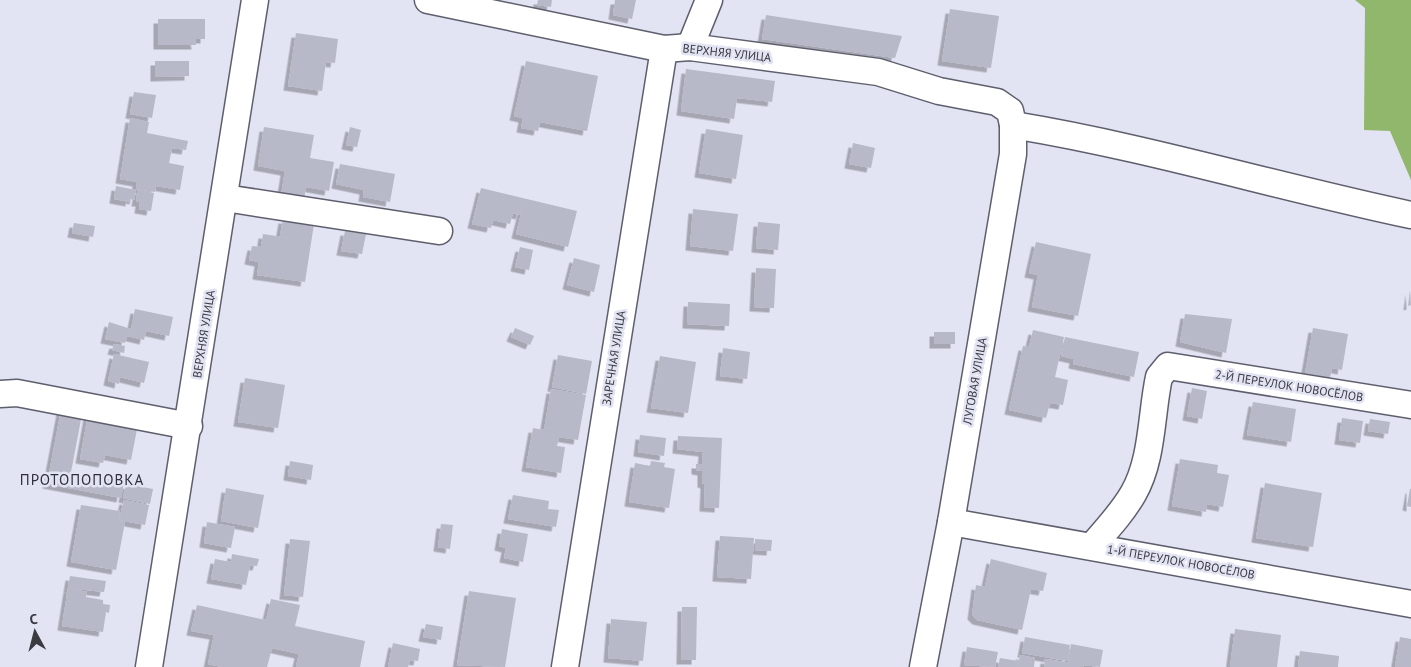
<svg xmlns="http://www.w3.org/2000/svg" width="1411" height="667" font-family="'PT Sans',sans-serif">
	<defs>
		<filter id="shadow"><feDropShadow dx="-4.5" dy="4.5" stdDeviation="0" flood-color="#0004"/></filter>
	</defs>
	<rect width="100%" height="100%" fill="#e2e3f3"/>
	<!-- forest -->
	<path fill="#91b76c" d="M1355,0H1411V180L1390,131L1364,130L1365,8Z"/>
	<!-- building -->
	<g fill="#b7b8c8" filter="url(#shadow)">
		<path d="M538,0H552L551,7L537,5Z"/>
		<path d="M615,0H636L632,19L613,15Z"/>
		<path d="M950,9L999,16L991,68L942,61Z"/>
		<path d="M766,15L902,36L895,58L762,39Z"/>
		<path d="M158,19H205V39H195L196,45H158Z"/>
		<path d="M296,33L338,39L335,63L326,62L322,91L288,86Z"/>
		<path d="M155,61H189V76L155,77Z"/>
		<path d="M526,61L598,76L587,131L540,122L538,131L521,128L523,118L514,116Z"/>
		<path d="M686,69L775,81L772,102L737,98L734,119L681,111Z"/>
		<path d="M134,92L156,95L152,118L130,114Z"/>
		<path d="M130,118L149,122L147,133L188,141L186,150L172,148L169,163L184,166L180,190L156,186L155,192L136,189L137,182L120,179Z"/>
		<path d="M264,127L314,135L310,158L334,162L329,191L306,187L304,199L281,196L285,171L258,166Z"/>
		<path d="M350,127L361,130L357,147L346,145Z"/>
		<path d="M706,129L743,135L736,179L699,173Z"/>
		<path d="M853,143L875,148L871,168L849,164Z"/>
		<path d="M340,164L395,174L390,202L363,197L364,190L336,184Z"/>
		<path d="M116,186L136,190L134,200L130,199V202L114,199Z"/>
		<path d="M481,188L577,211L568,247L516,234L524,202L520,215L513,213L510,224L493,220L491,228L472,224Z"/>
		<path d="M138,190L154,193L151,211L139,209L140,202H136Z"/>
		<path d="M693,209L738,214L733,251L690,246Z"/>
		<path d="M283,219L314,224L305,282L257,275L259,262L249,260L252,246L261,247L263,234L295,239L280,236Z"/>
		<path d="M758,222L780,224L778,250L756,248Z"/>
		<path d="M74,223L95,226L93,237L72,233Z"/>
		<path d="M345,231L366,234L362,254L341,251Z"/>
		<path d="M1036,242L1091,254L1078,316L1032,307L1038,275L1029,273Z"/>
		<path d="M520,247L533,250L529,270L515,267Z"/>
		<path d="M574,258L600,265L594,292L567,285Z"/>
		<path d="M756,268L776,269L774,308L754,307Z"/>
		<path d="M1410,290L1411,305L1408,306Z"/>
		<path d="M688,302L730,304L729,326L687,324Z"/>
		<path d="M135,309L173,317L169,336L146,331L144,340L127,336L125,343L105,339L109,322L131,329Z"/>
		<path d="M1185,314L1232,319L1226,353L1180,342Z"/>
		<path d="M515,328L534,336L530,345L511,337Z"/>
		<path d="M1313,328L1348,334L1342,370L1332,368L1330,378L1305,374Z"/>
		<path d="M1033,330L1064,337L1055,377L1068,380L1063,405L1050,403L1046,418L1009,410L1023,346L1029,347Z"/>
		<rect x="934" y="332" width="21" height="12"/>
		<path d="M1065,337L1139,352L1134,377L1073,364L1074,359L1061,356Z"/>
		<path d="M114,344L125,346L124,353L112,350Z"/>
		<path d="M723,348L750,352L747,379L720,376Z"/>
		<path d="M114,354L149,362L144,383L120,377L119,384L108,381Z"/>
		<path d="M558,355L592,361L586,394L552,387Z"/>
		<path d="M660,356L696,362L688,413L651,408Z"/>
		<path d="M245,378L285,385L278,428L238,422Z"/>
		<path d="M1192,388L1207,391L1202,419L1187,416Z"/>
		<path d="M551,389L586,395L578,440L559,437L557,446L565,447L561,473L526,467L533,428L544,430Z"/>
		<path d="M1253,402L1296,409L1291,442L1247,435Z"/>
		<path d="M61,410L82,414L71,472L124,482L121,498L47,484Z"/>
		<path d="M88,415L138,424L131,460L105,455L103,463L80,459Z"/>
		<path d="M1342,418L1363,421L1360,443L1339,440Z"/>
		<path d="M1370,419L1390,422L1388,434L1368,431Z"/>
		<path d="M640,435L666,438L664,456L638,452Z"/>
		<path d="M678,436L722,438L719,508L704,507L705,484L702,483V471L696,470V464H702L703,452L677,449Z"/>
		<path d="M1180,459L1218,465L1217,473L1229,475L1223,507L1207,504L1206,512L1172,506Z"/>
		<path d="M290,461L313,465L311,480L288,476Z"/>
		<path d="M651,461L665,463L664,467L675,469L669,508L629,502L635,463L650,466Z"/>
		<path d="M1265,483L1322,493L1313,547L1256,538Z"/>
		<path d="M126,484L153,489L150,504L123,498Z"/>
		<path d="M226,488L264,495L258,528L221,521Z"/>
		<path d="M1410,489H1411V507L1407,506Z"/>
		<path d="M513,495L549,501L548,509L559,510L556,527L508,519Z"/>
		<path d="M124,500L149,505L145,525L119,520Z"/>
		<path d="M81,505L120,511L118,521L125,522L116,570L71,562Z"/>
		<path d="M207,522L235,527L231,548L204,543Z"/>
		<path d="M441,524L453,525L450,549L438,547Z"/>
		<path d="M502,529L528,534L523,562L504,558L506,548L499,546Z"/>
		<path d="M720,536L754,538L751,579L717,577Z"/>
		<path d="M290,539L310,541L303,597L284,595Z"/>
		<path d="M755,539L772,540L771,551L755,550Z"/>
		<path d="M232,554L259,559L257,566L250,565L246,585L211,579L215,559L231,562Z"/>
		<path d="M991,559L1047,573L1043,591L1031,589L1022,630L977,620L972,615L976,585L985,587Z"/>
		<path d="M70,576L106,581L104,592L68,588Z"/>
		<path d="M68,588L87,592L86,597L103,600V604L110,605L109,613L106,612L103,632L62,626Z"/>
		<path d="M469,591L516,598L505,667L457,665Z"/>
		<path d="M271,599L300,605L295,626L365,641L360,667H296L299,654L272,648L267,667H222L208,664L214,635L191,631L197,605L266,620Z"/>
		<path d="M682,607H697L696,660H681Z"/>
		<path d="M611,619L647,622L643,661L608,658Z"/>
		<path d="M426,624L443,627L441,640L423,637Z"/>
		<path d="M1235,629L1281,635L1277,667H1230Z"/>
		<path d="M1025,637L1070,645L1067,661L1022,653Z"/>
		<path d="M1400,637L1411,639V667H1395Z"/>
		<path d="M393,643L420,649L418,661L410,660L408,667H388Z"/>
		<path d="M1071,644L1103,650L1100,667L1084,665L1083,667H1044L1045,659L1078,664L1068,662Z"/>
		<path d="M967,647L998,652L995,667L964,665Z"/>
		<path d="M1300,651L1339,656L1338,667H1298Z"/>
		<path d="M1020,655L1035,658L1034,667H1018Z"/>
		<path d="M1000,658L1018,661L1017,667H998Z"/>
	</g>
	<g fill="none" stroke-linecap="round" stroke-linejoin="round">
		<!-- minor casing -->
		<g stroke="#5e5f6d" stroke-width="29">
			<g id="minor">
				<path d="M428,0L664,49L690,47L878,72L939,91L997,102L1010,111L1013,125V154L951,522L923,667"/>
				<path d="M690,47L709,0"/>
				<path d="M1013,125C1147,147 1278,187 1411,215"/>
				<path d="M225,198L439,231"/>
				<path d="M0,394L17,393L189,426"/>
				<path d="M951,522L1411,604"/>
				<path d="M1092,546C1107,529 1122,513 1133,494C1153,460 1151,414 1159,377L1168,366L1411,405"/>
				<path d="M149,667L255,0"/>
				<path d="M565,667L664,49"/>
			</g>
		</g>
		<!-- minor -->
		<use href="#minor" stroke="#fff" stroke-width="26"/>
	</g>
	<g text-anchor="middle" stroke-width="5" stroke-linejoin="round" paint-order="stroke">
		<!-- street labels -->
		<g font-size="12" fill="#3a3a41" stroke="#e2e3f3">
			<text transform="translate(727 53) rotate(6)" y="4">ВЕРХНЯЯ УЛИЦА</text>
			<text transform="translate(204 334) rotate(-81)" y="4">ВЕРХНЯЯ УЛИЦА</text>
			<text transform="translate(614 358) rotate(-81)" y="4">ЗАРЕЧНАЯ УЛИЦА</text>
			<text transform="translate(975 381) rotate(-80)" y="4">ЛУГОВАЯ УЛИЦА</text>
			<text transform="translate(1289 386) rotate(9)" y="4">2-Й ПЕРЕУЛОК НОВОСЁЛОВ</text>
			<text transform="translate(1181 562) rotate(10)" y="4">1-Й ПЕРЕУЛОК НОВОСЁЛОВ</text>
		</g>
		<!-- quarter labels -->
		<g font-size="15" letter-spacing="1" fill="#2f2f3c" stroke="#e2e3f3">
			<text x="82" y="485">ПРОТОПОПОВКА</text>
		</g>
	</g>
	<!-- north arrow -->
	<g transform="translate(35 632) rotate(353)" stroke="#e2e3f3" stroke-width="4" paint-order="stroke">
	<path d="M0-4L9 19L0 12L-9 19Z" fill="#3a3a41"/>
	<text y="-8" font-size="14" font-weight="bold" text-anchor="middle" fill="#3a3a41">С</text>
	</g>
</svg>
